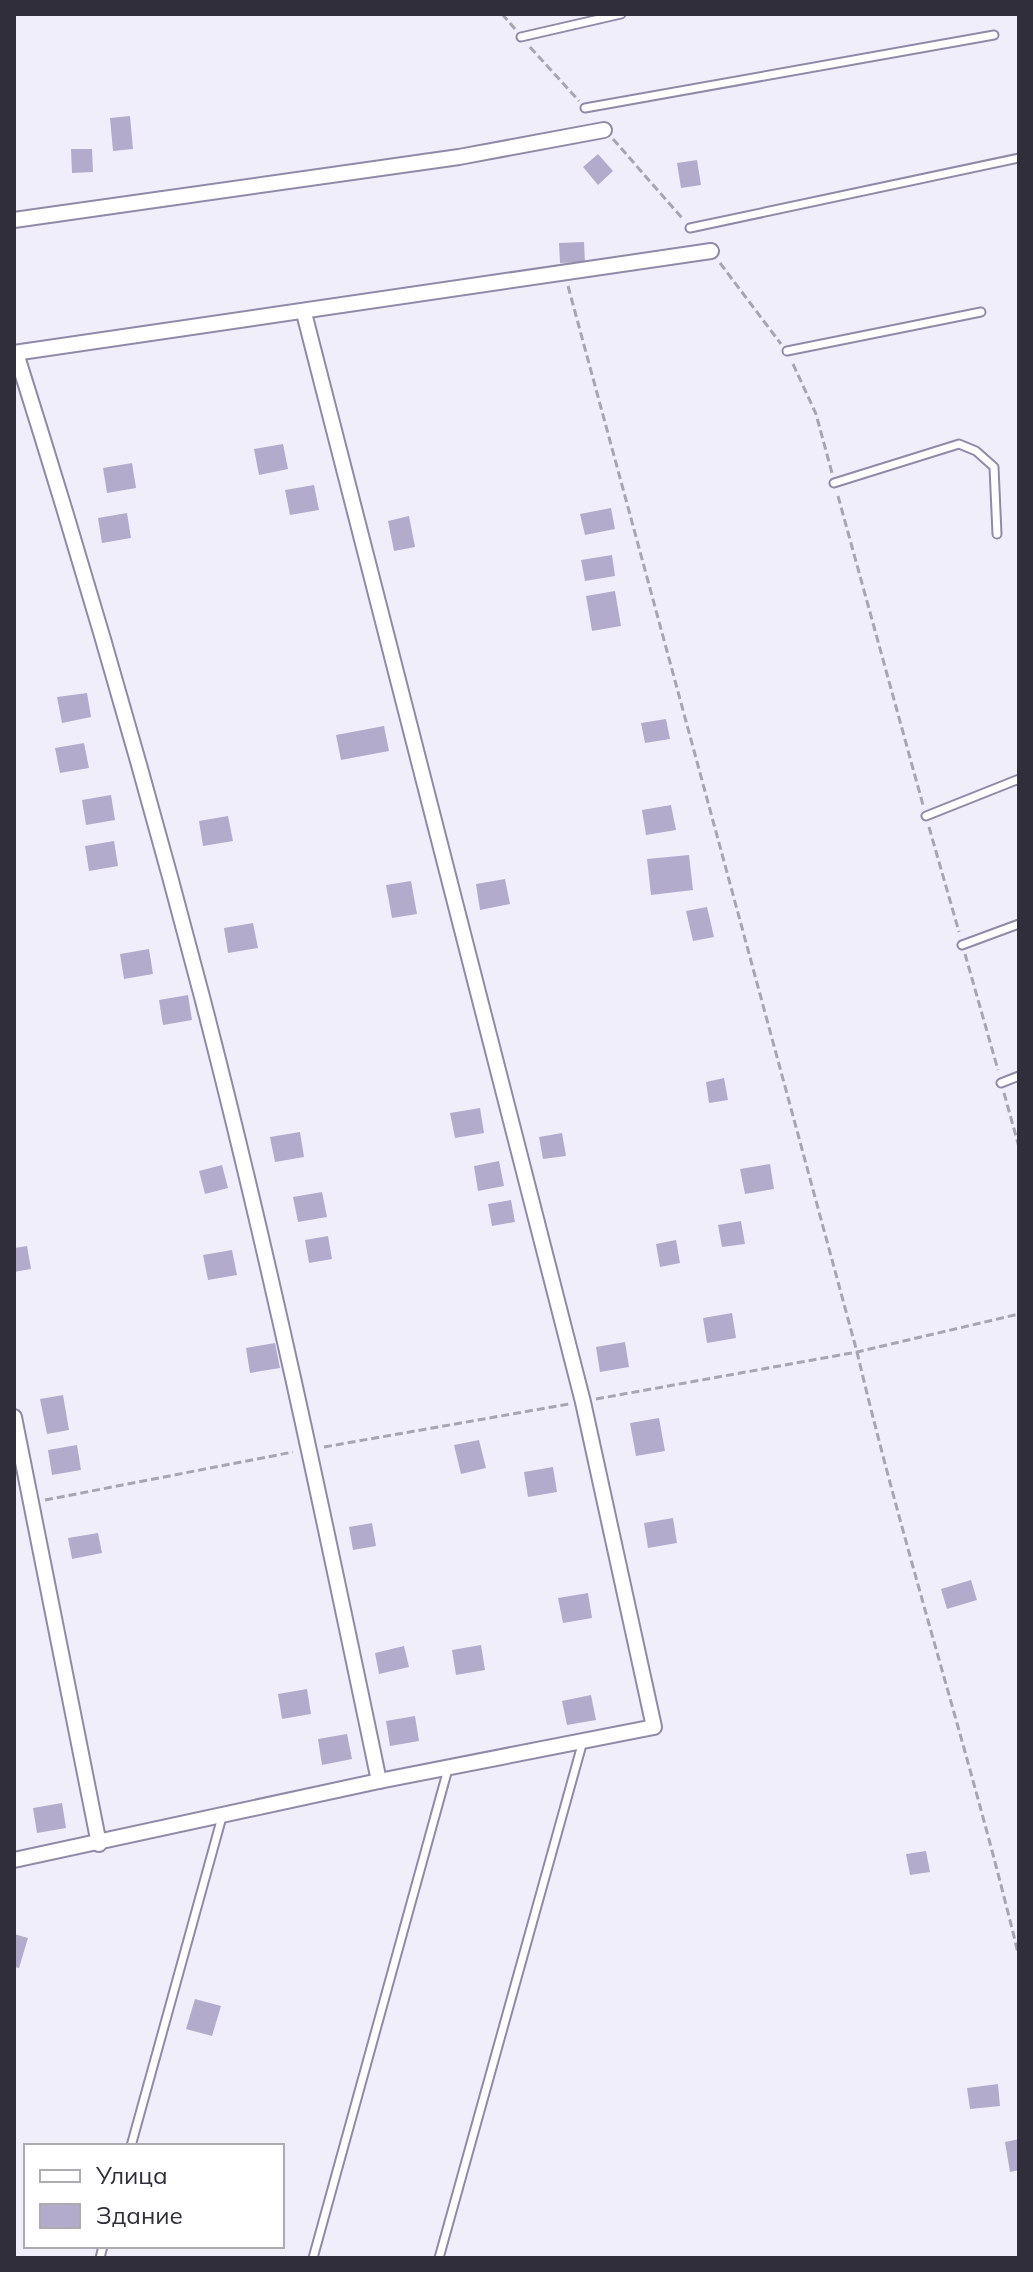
<svg xmlns="http://www.w3.org/2000/svg" width="1033" height="2272" font-family="Mulish,sans-serif">
	<rect width="100%" height="100%" fill="#f1eefc"/>
	<!-- building -->
	<g fill="#b3abcb">
		<path d="M130,116L133,149L113,151L110,118Z"/>
		<path d="M71,149H92L93,172L72,173Z"/>
		<path d="M598,154L613,171L598,185L583,167Z"/>
		<path d="M697,160L701,185L681,188L677,163Z"/>
		<path d="M584,242L585,262L560,263L559,243Z"/>
		<path d="M283,444L288,469L259,475L254,449Z"/>
		<path d="M132,463L136,488L107,493L103,468Z"/>
		<path d="M314,485L319,510L290,515L285,490Z"/>
		<path d="M611,508L615,529L585,535L580,514Z"/>
		<path d="M127,513L131,538L102,543L98,518Z"/>
		<path d="M409,516L415,547L394,551L388,521Z"/>
		<path d="M612,555L615,576L585,581L581,560Z"/>
		<path d="M615,591L621,626L592,631L586,596Z"/>
		<path d="M87,693L91,717L62,723L57,697Z"/>
		<path d="M666,719L670,739L645,743L641,723Z"/>
		<path d="M384,726L389,751L341,760L336,735Z"/>
		<path d="M84,743L89,768L60,773L55,748Z"/>
		<path d="M111,795L115,820L86,825L82,800Z"/>
		<path d="M671,805L676,830L646,835L642,810Z"/>
		<path d="M228,816L233,841L203,846L199,821Z"/>
		<path d="M114,841L118,866L89,871L85,846Z"/>
		<path d="M689,855L693,890L651,895L647,859Z"/>
		<path d="M505,879L510,904L480,910L476,884Z"/>
		<path d="M411,881L417,914L392,918L386,885Z"/>
		<path d="M707,907L714,937L693,941L686,911Z"/>
		<path d="M253,923L258,948L228,953L224,928Z"/>
		<path d="M149,949L153,974L124,979L120,954Z"/>
		<path d="M188,995L192,1020L163,1025L159,1000Z"/>
		<path d="M724,1078L728,1100L709,1103L706,1082Z"/>
		<path d="M480,1108L484,1133L455,1138L450,1113Z"/>
		<path d="M300,1132L304,1157L275,1162L270,1137Z"/>
		<path d="M562,1133L566,1156L543,1159L539,1137Z"/>
		<path d="M499,1161L504,1186L478,1191L474,1166Z"/>
		<path d="M770,1164L774,1189L745,1194L740,1169Z"/>
		<path d="M222,1165L228,1188L205,1194L199,1171Z"/>
		<path d="M322,1192L327,1217L298,1222L293,1197Z"/>
		<path d="M511,1200L515,1222L492,1226L488,1204Z"/>
		<path d="M741,1221L745,1244L722,1247L718,1225Z"/>
		<path d="M328,1236L332,1259L309,1263L305,1240Z"/>
		<path d="M676,1240L680,1263L660,1267L656,1244Z"/>
		<path d="M27,1246L31,1269L14,1272V1248Z"/>
		<path d="M232,1250L237,1275L208,1280L203,1255Z"/>
		<path d="M732,1313L736,1338L707,1343L703,1318Z"/>
		<path d="M625,1342L629,1367L600,1372L596,1347Z"/>
		<path d="M275,1343L280,1368L250,1373L246,1348Z"/>
		<path d="M63,1395L69,1430L47,1434L40,1399Z"/>
		<path d="M659,1418L665,1451L636,1456L630,1423Z"/>
		<path d="M479,1440L486,1468L461,1474L454,1445Z"/>
		<path d="M77,1445L81,1470L52,1475L48,1450Z"/>
		<path d="M553,1467L557,1492L528,1497L524,1472Z"/>
		<path d="M673,1518L677,1543L648,1548L644,1523Z"/>
		<path d="M372,1523L376,1546L353,1550L349,1527Z"/>
		<path d="M98,1533L102,1553L72,1559L68,1538Z"/>
		<path d="M971,1580L977,1600L947,1609L941,1589Z"/>
		<path d="M588,1593L592,1618L563,1623L558,1598Z"/>
		<path d="M481,1645L485,1670L456,1675L452,1650Z"/>
		<path d="M404,1646L409,1667L379,1674L375,1653Z"/>
		<path d="M307,1689L311,1714L282,1719L278,1694Z"/>
		<path d="M591,1695L596,1720L567,1725L562,1701Z"/>
		<path d="M415,1716L419,1741L390,1746L386,1721Z"/>
		<path d="M347,1734L352,1759L322,1765L318,1739Z"/>
		<path d="M62,1803L66,1828L37,1833L33,1808Z"/>
		<path d="M926,1851L930,1872L910,1875L906,1854Z"/>
		<path d="M14,1934L28,1938L19,1968L14,1967Z"/>
		<path d="M195,1999L221,2006L212,2036L186,2029Z"/>
		<path d="M998,2084L1000,2106L970,2109L967,2088Z"/>
		<path d="M1019,2139V2170L1010,2172L1005,2142Z"/>
	</g>
	<g fill="none" stroke-linecap="round" stroke-linejoin="round">
		<!-- service casing -->
		<g stroke="#9189a8" stroke-width="11">
			<g id="service">
				<path d="M521,37L621,14"/>
				<path d="M585,108L994,35"/>
				<path d="M690,228L1019,158"/>
				<path d="M787,351L981,312"/>
				<path d="M834,483L959,444L976,451L994,467L997,534"/>
				<path d="M926,816L1019,779"/>
				<path d="M962,945L1019,924"/>
				<path d="M1001,1083L1019,1076"/>
				<path d="M131,2146L222,1817"/>
				<path d="M100,2258L103,2246"/>
				<path d="M313,2258L448,1769"/>
				<path d="M439,2258L583,1741"/>
			</g>
		</g>
		<!-- minor casing -->
		<g stroke="#9189a8" stroke-width="18">
			<g id="minor">
				<path d="M14,220L459,157L604,130"/>
				<path d="M14,353L711,251"/>
				<path d="M16,353C83,565 145,779 201,993C269,1254 324,1518 379,1781"/>
				<path d="M14,1417L99,1844"/>
				<path d="M14,1860L379,1781L654,1727L583,1402L304,313"/>
			</g>
		</g>
		<!-- path -->
		<g stroke="#a8a5b3" stroke-width="3" stroke-dasharray="8 4" stroke-linecap="butt">
			<path d="M502,14L515,29"/>
			<path d="M530,47L579,101"/>
			<path d="M613,139L682,218"/>
			<path d="M720,263L781,344"/>
			<path d="M568,286L857,1352C905,1555 970,1754 1019,1957"/>
			<path d="M793,364L816,414L832,473"/>
			<path d="M838,496L923,805"/>
			<path d="M929,827L959,932"/>
			<path d="M965,954L998,1070"/>
			<path d="M1004,1093L1019,1147"/>
			<path d="M596,1399L857,1352L1019,1314"/>
			<path d="M324,1447L569,1404"/>
			<path d="M45,1500L293,1452"/>
		</g>
		<!-- service -->
		<use href="#service" stroke="#fff" stroke-width="7"/>
		<!-- minor -->
		<use href="#minor" stroke="#fff" stroke-width="14"/>
	</g>
	<!-- border -->
	<rect width="1033" height="2272" fill="none" stroke="#312e3b" stroke-width="32"/>
	<!-- legend -->
	<rect x="24" y="2144" width="260" height="104" fill="#ffffff" stroke="#adabb1" stroke-width="2"/>
	<rect x="40" y="2170" width="40" height="12" fill="#ffffff" stroke="#adabb1" stroke-width="2"/>
	<text x="96" y="2184" font-size="24" fill="#312e3b">Улица</text>
	<rect x="40" y="2204" width="40" height="24" fill="#b3abcb" stroke="#adabb1" stroke-width="2"/>
	<text x="96" y="2224" font-size="24" fill="#312e3b">Здание</text>
</svg>
